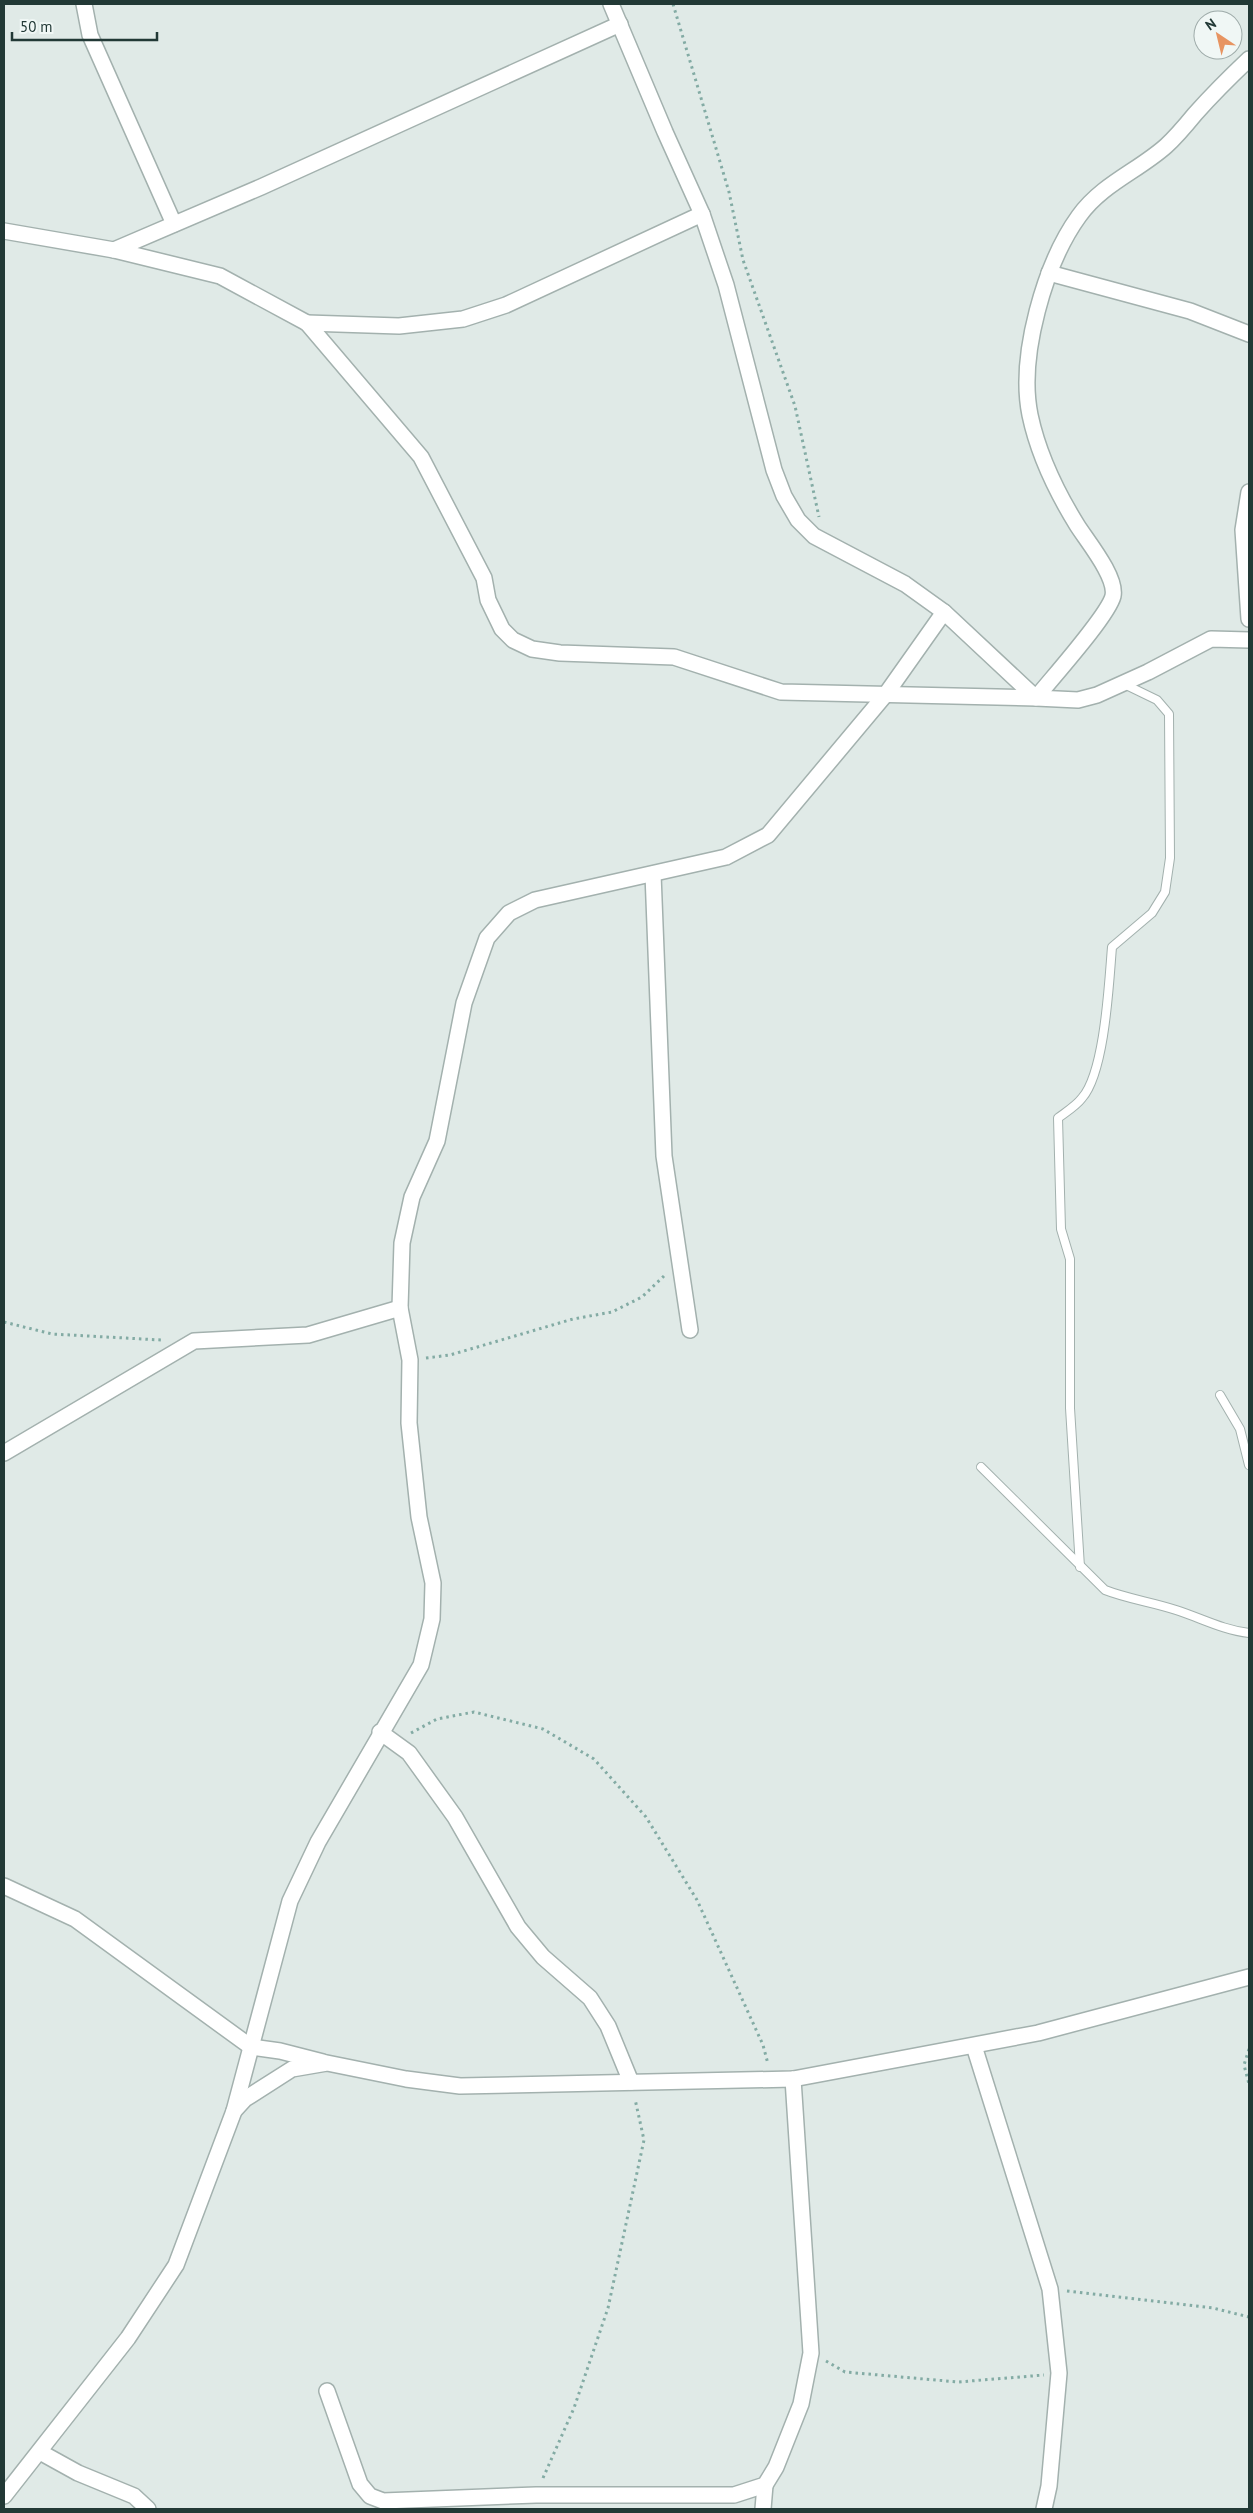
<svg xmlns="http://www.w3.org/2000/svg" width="1253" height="2513" font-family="'PT Sans',sans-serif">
	<rect width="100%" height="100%" fill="#e0eae7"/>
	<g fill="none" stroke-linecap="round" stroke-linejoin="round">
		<!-- service casing -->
		<g stroke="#a3b1ae" stroke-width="10">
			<g id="service">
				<path d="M1220,1395L1240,1429L1249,1465"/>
				<path d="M981,1467L1105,1590C1128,1599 1152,1602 1176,1610C1201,1618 1223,1630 1249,1633"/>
				<path d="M1080,1567L1070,1408V1259L1061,1229L1058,1118C1066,1112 1076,1106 1082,1098C1105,1072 1109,982 1112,947L1152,913L1165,892L1170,858L1169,714L1157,700L1124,684"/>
			</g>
		</g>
		<!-- minor casing -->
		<g stroke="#a3b1ae" stroke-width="18">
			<g id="minor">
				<path d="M84,4L90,35L174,224"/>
				<path d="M611,4L665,132L702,214L726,285L774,470L784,496L798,520L814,536L905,584L944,612L1036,698L1078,700L1097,695L1148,672L1211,639L1249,640"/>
				<path d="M4,231L114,250L220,276L307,323L421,457L484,578L488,600L502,629L513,640L532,649L560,653L674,657L781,692L1036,698C1052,678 1108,616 1113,596C1117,577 1087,541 1077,525C1056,491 1038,453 1030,415C1018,356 1045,263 1079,216C1102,184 1138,171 1166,146C1177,136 1186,125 1195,114C1212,95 1231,76 1249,59"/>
				<path d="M114,250L261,187L620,24"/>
				<path d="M1049,273L1190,311L1249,334"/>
				<path d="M307,323L399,326L463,319L506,305L702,214"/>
				<path d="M1249,492L1243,530L1249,619"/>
				<path d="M653,874L664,1156L690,1330"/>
				<path d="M4,1453L194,1341L308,1335L400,1308"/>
				<path d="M380,1732L409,1753L455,1817L518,1927L543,1957L590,1998L608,2026L631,2082"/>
				<path d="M4,1886L75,1919L251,2047L280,2051L323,2062"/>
				<path d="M974,2046L1050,2289L1059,2373L1049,2486L1044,2509"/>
				<path d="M234,2111L290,1901L318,1842L421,1665L432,1619L433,1583L419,1517L409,1423L410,1360L400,1308L402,1243L412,1197L437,1141L464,1003L487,938L509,913L535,900L726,857L768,835L886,694L944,612"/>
				<path d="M327,2391L360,2484L370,2496L383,2501L536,2495H734L765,2485L776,2467L801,2404L811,2353L793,2079"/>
				<path d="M40,2452L78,2473L134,2496L148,2509"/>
				<path d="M4,2496L128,2338L176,2265L234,2111L245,2099L292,2069L327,2063L406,2079L460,2086L793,2079L1038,2033L1249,1977"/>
				<path d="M763,2509L765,2485"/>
			</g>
		</g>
		<!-- path -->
		<g stroke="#83aba4" stroke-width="3" stroke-dasharray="2.5 4" stroke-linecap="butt">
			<path d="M673,4L729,192L743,260L795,406L819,517"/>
			<path d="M4,1322L52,1334L161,1340"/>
			<path d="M426,1358L450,1355L573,1319L612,1312L642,1297L664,1276"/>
			<path d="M411,1733L437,1719L474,1712L543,1729L594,1759L646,1817L697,1900L763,2045L768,2064"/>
			<path d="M1249,2049L1244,2065L1249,2084"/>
			<path d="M1067,2291L1213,2308L1249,2317"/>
			<path d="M826,2361L845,2372L958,2382L1044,2375"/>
			<path d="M543,2478L574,2408L608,2308L644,2140L635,2099"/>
		</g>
		<!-- service -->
		<use href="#service" stroke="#fff" stroke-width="8"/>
		<!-- minor -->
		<use href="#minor" stroke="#fff" stroke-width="15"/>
	</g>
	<!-- border -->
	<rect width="1253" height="2513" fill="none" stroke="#223936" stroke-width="10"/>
	<!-- north arrow -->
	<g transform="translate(1218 35) rotate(325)"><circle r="24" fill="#f0f7f5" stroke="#9eaba9"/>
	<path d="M0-4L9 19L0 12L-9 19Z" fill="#e79461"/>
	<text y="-8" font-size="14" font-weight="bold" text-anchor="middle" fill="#223936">N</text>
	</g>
	<!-- scale -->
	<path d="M12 32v8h145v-8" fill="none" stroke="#223936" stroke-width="2.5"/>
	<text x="20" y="32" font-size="15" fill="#223936" stroke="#f0f7f5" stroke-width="4" paint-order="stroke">50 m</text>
</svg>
